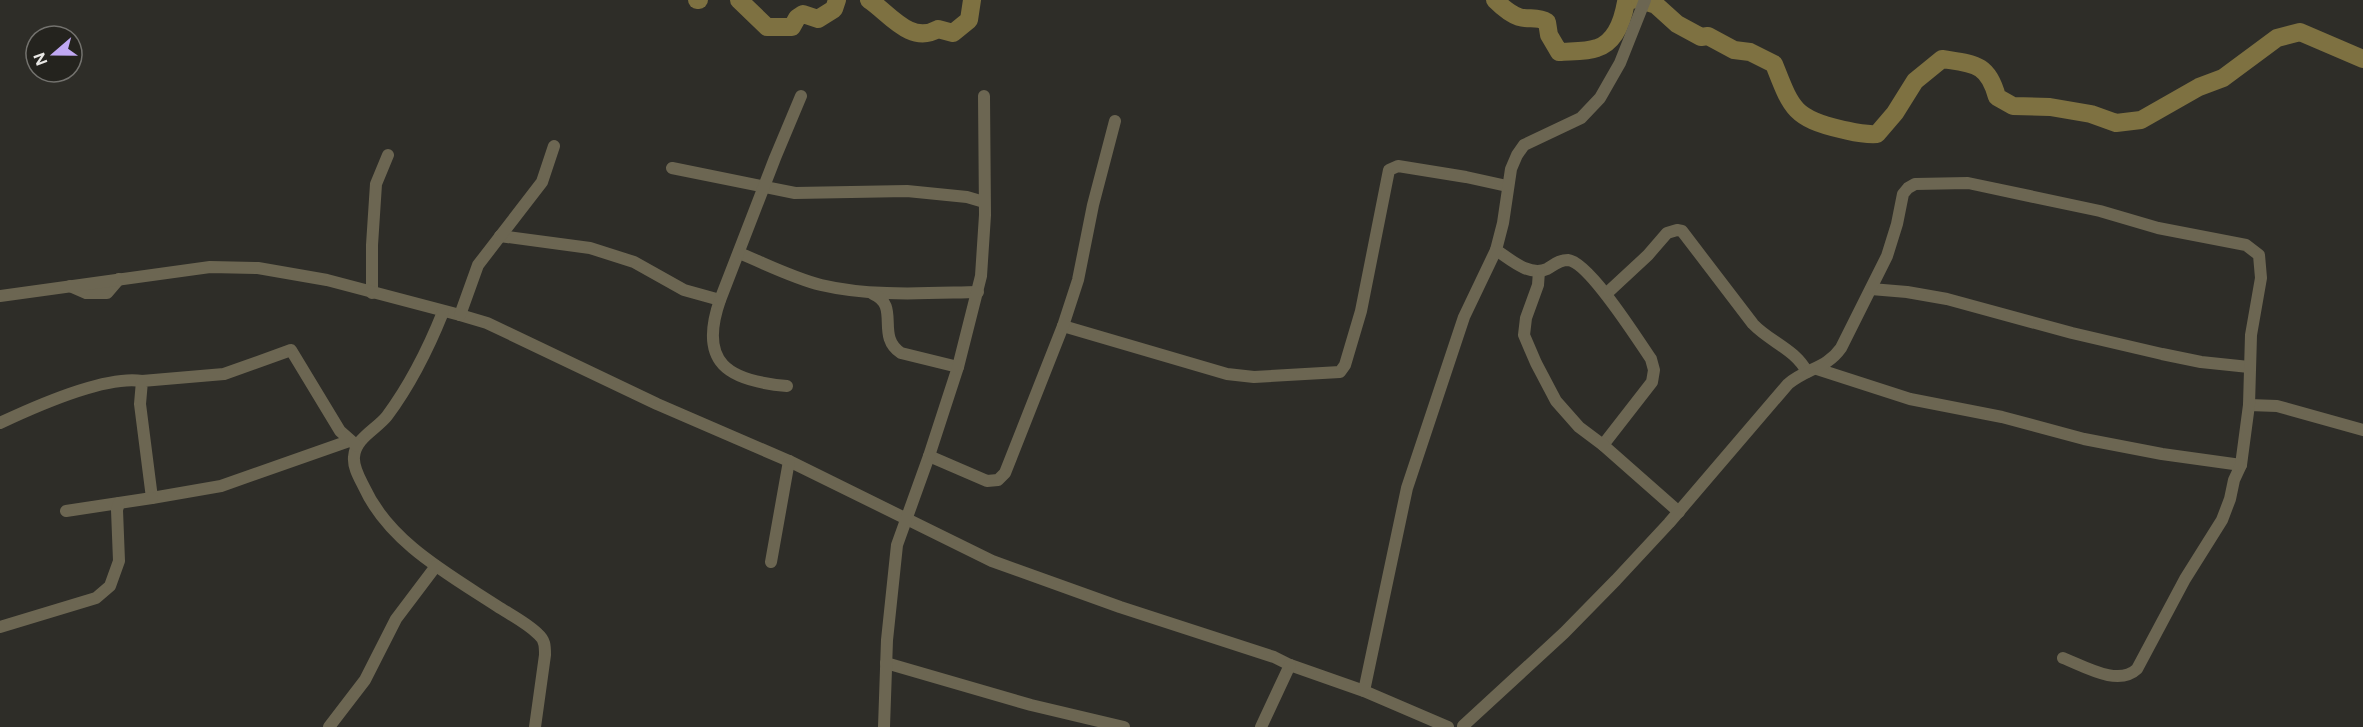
<svg xmlns="http://www.w3.org/2000/svg" width="2363" height="727" font-family="Figtree,sans-serif">
	<rect width="100%" height="100%" fill="#2e2d28"/>
	<g fill="none" stroke-linecap="round" stroke-linejoin="round">
		<!-- river -->
		<g stroke="#7e7141" stroke-width="18">
			<path d="M697,0H699"/>
			<path d="M739,0L767,27H792L797,18L803,14L818,19L834,9L837,0"/>
			<path d="M869,0C889,13 910,45 938,29L953,33L969,20L972,0"/>
			<path d="M1495,0C1502,7 1510,14 1519,17C1529,20 1538,16 1547,22L1549,35L1559,52C1571,51 1586,52 1597,48C1616,42 1623,19 1626,2L1632,0"/>
			<path d="M1640,0L1656,5L1677,24L1701,37L1708,36L1734,50L1750,52L1774,64C1791,107 1793,118 1840,129C1854,132 1863,135 1877,134L1895,113L1915,81L1942,59C1974,64 1988,63 1997,97L2013,106L2050,107L2091,114L2116,123L2141,120L2199,87L2223,78L2277,38L2300,32L2363,59"/>
		</g>
		<!-- minor -->
		<g stroke="#6c6652" stroke-width="12">
			<path d="M672,168L795,193L907,191L967,197L984,202"/>
			<path d="M500,236L590,248L634,262L684,290L720,300"/>
			<path d="M1496,250C1510,259 1529,277 1547,269C1554,265 1559,260 1568,260C1589,262 1638,340 1651,359L1654,370L1652,382L1603,445"/>
			<path d="M739,253C766,264 793,278 821,285C872,297 926,293 978,292"/>
			<path d="M1539,271L1538,285L1526,318L1524,335L1536,363L1556,401L1579,427L1603,445L1679,512"/>
			<path d="M70,286L86,293H107L119,279"/>
			<path d="M1871,289L1907,292L1947,299L2072,333L2162,354L2201,362L2249,367"/>
			<path d="M372,293V245L376,184L388,155"/>
			<path d="M873,294C901,306 875,336 901,353L958,367"/>
			<path d="M1606,294L1648,255L1667,233L1677,230L1682,231L1753,324C1770,342 1795,349 1807,372"/>
			<path d="M0,296L210,267L258,268L327,280L460,315L487,323L657,404L789,461L992,561L1120,607L1274,657L1290,665L1364,691L1448,727"/>
			<path d="M443,312C429,347 410,385 387,416C377,429 355,438 354,457C353,467 359,477 364,487C389,542 448,574 497,606C511,615 527,623 538,634C545,640 545,646 545,655L535,727"/>
			<path d="M460,315L478,265L542,182L554,146"/>
			<path d="M1063,326L1227,374L1254,377L1340,372L1345,365L1361,311L1389,170L1398,166L1466,177L1507,186"/>
			<path d="M1817,369L1910,399L2002,417L2084,439L2162,454L2241,465"/>
			<path d="M787,386C728,381 698,363 720,300L775,158L801,96"/>
			<path d="M2249,405L2277,406L2363,430"/>
			<path d="M0,423C34,407 106,375 142,381"/>
			<path d="M349,441L221,486L152,498L140,404L142,381L224,374L291,350L340,431L357,446"/>
			<path d="M929,456L987,481L998,480L1005,473L1063,326L1078,280L1093,205L1115,121"/>
			<path d="M66,511L152,498"/>
			<path d="M771,562L789,461"/>
			<path d="M0,627L96,598L110,586L119,561L117,510L119,503"/>
			<path d="M886,663L1031,705L1124,727"/>
			<path d="M1364,691L1407,488L1464,317L1496,250L1503,223L1511,169L1517,155L1524,145L1581,118L1600,98L1620,63L1645,0"/>
			<path d="M1463,726L1564,633L1616,580L1669,523L1788,384C1807,368 1826,369 1841,348L1887,256L1897,224L1903,194L1908,188L1915,184L1968,183L2100,211L2158,228L2246,245L2259,255L2261,278L2251,335L2249,405L2241,465L2234,480L2230,499L2222,520L2185,579L2137,669C2118,687 2084,666 2063,658"/>
			<path d="M329,727L365,680L396,619L436,566"/>
			<path d="M884,727L887,640L897,545L929,456L958,367L981,276L985,215L984,96"/>
			<path d="M1261,727L1290,665"/>
		</g>
	</g>
	<!-- north arrow -->
	<g transform="translate(54 54) rotate(250)"><circle r="28" fill="#24231e" stroke="#73726e" stroke-width="1.5"/>
	<path d="M0-4.5L10 22L0 15L-10 22Z" fill="#c0a8f3"/>
	<text y="-9" font-size="16" font-weight="bold" text-anchor="middle" fill="#e9e8e5">N</text>
	</g>
</svg>
